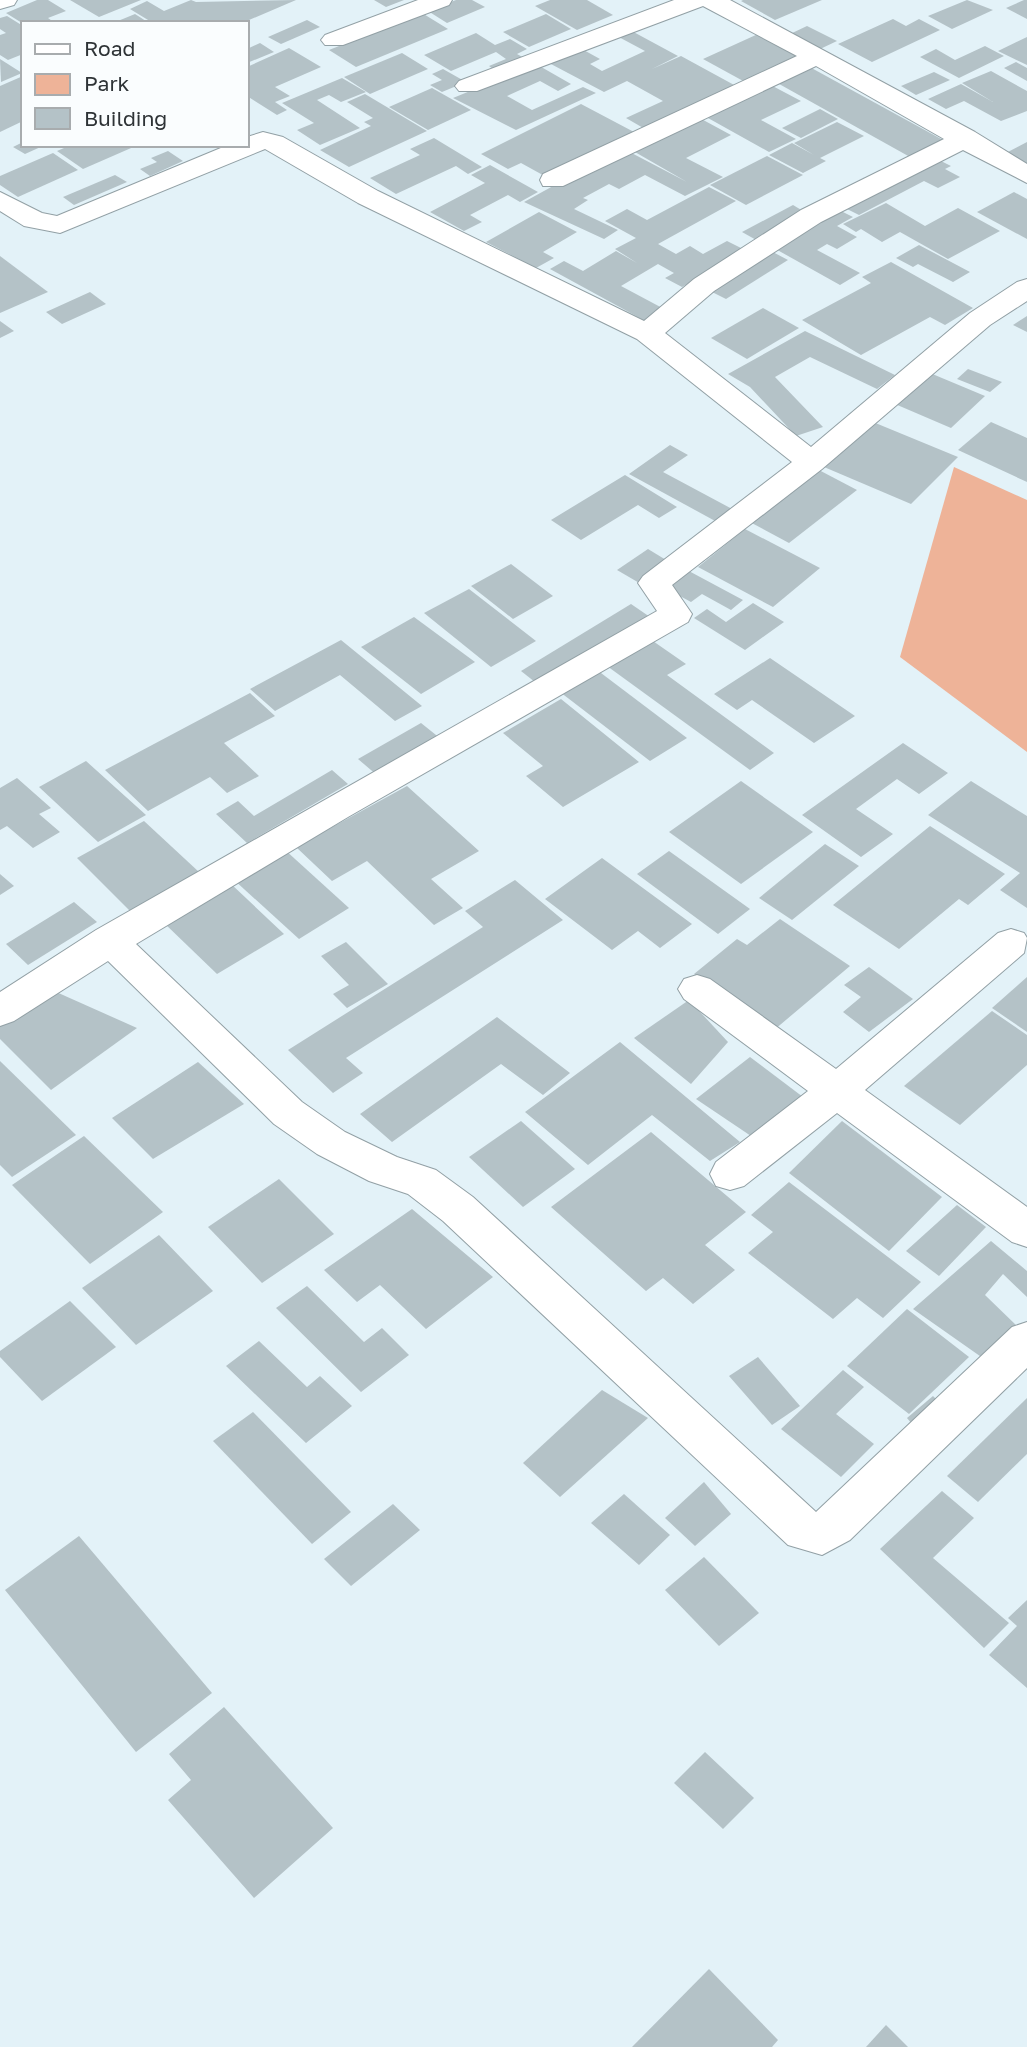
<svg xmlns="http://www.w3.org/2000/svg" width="1027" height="2047" font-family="'Golos Text',sans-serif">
	<rect width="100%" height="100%" fill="#e3f2f8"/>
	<!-- green -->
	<path fill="#eeb398" d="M954,467L1027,500V752L900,657Z"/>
	<!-- building -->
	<g fill="#b4c2c7">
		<path d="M37,0H48L66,11L48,18L55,23H22L6,13Z"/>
		<path d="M70,0H141L99,17Z"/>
		<path d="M191,0L196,2L296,0L242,23H153L130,9L147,1L164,11Z"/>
		<path d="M374,0H404L386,7Z"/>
		<path d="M456,0H472L485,7L447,23L428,11Z"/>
		<path d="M550,0H587L613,15L577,30L535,6Z"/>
		<path d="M743,0H822L775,20L741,1Z"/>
		<path d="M967,0L993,10L952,29L928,16Z"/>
		<path d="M1027,0V19L1006,8L1024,0Z"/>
		<path d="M422,13L448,29L356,67L329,50Z"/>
		<path d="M135,14L149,23H113Z"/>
		<path d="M546,14L571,29L529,47L503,32Z"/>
		<path d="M7,16L23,26V54L8,60L0,55V35L6,33L0,29V18Z"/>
		<path d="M893,19L906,26L919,19L940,30L872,62L838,44Z"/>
		<path d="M307,20L320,27L281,44L268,37Z"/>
		<path d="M807,26L837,41L818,50L788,35Z"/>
		<path d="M628,29L678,56L652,69L681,56L736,86L645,129L626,118L663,101L627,81L604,92L549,63L580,48L600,59L590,64L602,71L645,51L615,35Z"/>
		<path d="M476,33L495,45L510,39L527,49L517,54L526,59L497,72L489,66L506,59L496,52L451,71L424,55Z"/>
		<path d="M758,34L800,57L745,82L703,59Z"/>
		<path d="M1027,37V65L998,51Z"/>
		<path d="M260,43L274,52L247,63V49Z"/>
		<path d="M985,46L1004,56L959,78L920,57L936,49L955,60Z"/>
		<path d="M289,48L321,67L275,87L290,96L275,102L287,110L277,115L247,96V67Z"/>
		<path d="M402,53L428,69L370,94L344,77Z"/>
		<path d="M0,59L22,73L1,82Z"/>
		<path d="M1016,62L1027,68V81L1004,68Z"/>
		<path d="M536,64L571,84L558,91L540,81L507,96L532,110L583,87L596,93L516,130L453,98Z"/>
		<path d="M806,65L943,140L910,157L772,80Z"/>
		<path d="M443,69L466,82L442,92L430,85L442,80L432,74Z"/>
		<path d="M991,71L1027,91V111L1001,121L964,101L946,109L928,99L961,84L993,102L962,83Z"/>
		<path d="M934,72L950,80L916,95L901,86Z"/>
		<path d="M23,76V121L0,132V86Z"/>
		<path d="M342,78L366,92L341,102L329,95L317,100L360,128L320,145L297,130L314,123L282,103Z"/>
		<path d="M765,82L801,101L761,120L796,139L769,152L699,113Z"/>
		<path d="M432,88L471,110L428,130L389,107Z"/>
		<path d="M365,94L427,131L349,167L320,150L371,126L364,122L373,118L347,102Z"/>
		<path d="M581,104L634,132L550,179L521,163L508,169L481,154Z"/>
		<path d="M820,109L838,119L801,138L782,128Z"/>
		<path d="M694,115L731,135L686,158L723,177L685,196L645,175L619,189L609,184L583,198L588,200L574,209L618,230L604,239L524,202L622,148L687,182L628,148Z"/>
		<path d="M837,122L864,136L820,158L826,161L803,173L769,155L792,143L814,155L794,143Z"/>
		<path d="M434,138L482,167L468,174L456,166L396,194L370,178L420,155L410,149Z"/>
		<path d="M23,142V145H45L25,154L13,147Z"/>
		<path d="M1027,142V168L1002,155Z"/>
		<path d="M71,145H138L83,169L57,151Z"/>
		<path d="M168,151L183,161L150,176L140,169L157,162L151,158Z"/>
		<path d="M53,153L78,170L18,197L0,185V176Z"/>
		<path d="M767,156L803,175L746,205L710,185Z"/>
		<path d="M937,159L951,166L945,169L960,177L938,188L924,181L859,215L845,208Z"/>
		<path d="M490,165L538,192L520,202L508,195L470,215L482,222L464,231L430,212L485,183L471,175Z"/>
		<path d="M115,175L127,182L74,205L63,197Z"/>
		<path d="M709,187L736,201L658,244L676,254L690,246L703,254L727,241L747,251L682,287L665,278L674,273L658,264L621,286L666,310L647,322L550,269L564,261L583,271L616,251L637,263L615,249L636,238L605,221L627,209L647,220Z"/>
		<path d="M1014,192L1027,199V239L977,212Z"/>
		<path d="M886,203L925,226L958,208L1000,231L948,259L900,232L882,242L861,229L856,232L843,224Z"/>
		<path d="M793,205L808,214L758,241L742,232Z"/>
		<path d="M839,210L853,217L837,226L857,237L837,249L827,244L817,250L860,273L840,285L772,247Z"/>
		<path d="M539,212L577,232L543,252L554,258L536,268L486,242Z"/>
		<path d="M919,245L970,272L953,282L918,264L913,267L896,258Z"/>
		<path d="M769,250L788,260L726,299L706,289Z"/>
		<path d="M0,256L48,292L0,313Z"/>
		<path d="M891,262L973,308L945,325L930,317L861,355L802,320L871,283L862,277Z"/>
		<path d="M90,292L106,304L62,324L46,312Z"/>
		<path d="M763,308L799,328L747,359L711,338Z"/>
		<path d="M1027,316V332L1013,325Z"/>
		<path d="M0,321L14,331L0,338Z"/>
		<path d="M805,331L895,375L877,389L810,357L775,377L823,427L796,436L750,387L728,374Z"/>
		<path d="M968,369L1002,382L990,392L957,379Z"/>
		<path d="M930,373L985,396L951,428L895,404Z"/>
		<path d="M873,422L958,457L911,504L824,467Z"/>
		<path d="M991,422L1027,438V482L958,450Z"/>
		<path d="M670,445L688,455L663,472L734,510L717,522L629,474Z"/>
		<path d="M817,469L857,490L789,543L748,521Z"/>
		<path d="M625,475L677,507L659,518L638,505L581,540L551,520Z"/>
		<path d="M745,529L820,568L773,607L698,567Z"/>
		<path d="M648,549L671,563L641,584L617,570Z"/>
		<path d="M511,564L553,596L513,619L471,586Z"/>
		<path d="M687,570L743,600L731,610L702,594L691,602L665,588Z"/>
		<path d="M469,589L536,641L491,667L424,613Z"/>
		<path d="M753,603L784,622L745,650L694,618L707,609L726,622Z"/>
		<path d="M631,604L650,617L540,686L521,671Z"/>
		<path d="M414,617L475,662L421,694L361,647Z"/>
		<path d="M650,639L686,664L667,675L774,753L750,770L607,666Z"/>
		<path d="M341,640L422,706L395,721L340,675L275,711L250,689Z"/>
		<path d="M770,658L855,716L814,743L752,700L737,710L714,694Z"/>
		<path d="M597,670L687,738L650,761L560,692Z"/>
		<path d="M250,693L275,716L224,743L259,776L227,793L210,777L148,811L105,770Z"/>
		<path d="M561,699L639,762L563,807L526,776L543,766L503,733Z"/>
		<path d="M421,723L441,739L378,776L358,759Z"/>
		<path d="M903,743L948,773L919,794L897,779L856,809L893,834L861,857L802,815Z"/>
		<path d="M86,761L146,815L98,842L39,787Z"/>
		<path d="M332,770L348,784L247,843L216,814L238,801L254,816Z"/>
		<path d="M17,778L51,808L39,814L60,832L33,848L7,826L0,830V788Z"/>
		<path d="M741,781L813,832L741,884L669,832Z"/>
		<path d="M971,781L1027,816V908L1000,890L1020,873L928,815Z"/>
		<path d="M407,786L479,851L431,879L463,908L434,925L367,861L332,881L296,847Z"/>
		<path d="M144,821L199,872L130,911L77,858Z"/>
		<path d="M930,826L1005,874L968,905L959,899L899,949L833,905Z"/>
		<path d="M825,844L859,866L792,920L759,898Z"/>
		<path d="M284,849L349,908L299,939L233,879Z"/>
		<path d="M669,851L750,909L718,934L637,874Z"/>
		<path d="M602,858L692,924L660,948L638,931L612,950L545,899Z"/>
		<path d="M0,874L14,886L0,895Z"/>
		<path d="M515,880L563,920L346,1058L363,1073L333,1093L288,1050L483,927L465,911Z"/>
		<path d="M230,883L284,934L217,974L163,922Z"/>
		<path d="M74,902L97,922L28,965L6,944Z"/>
		<path d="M780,919L850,966L774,1030L694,974L737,939L747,945Z"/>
		<path d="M346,942L388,984L347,1008L333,994L349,985L321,956Z"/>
		<path d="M869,967L913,999L869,1032L843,1012L861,997L844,985Z"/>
		<path d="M1027,977V1032L992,1008Z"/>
		<path d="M54,991L137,1028L51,1090L0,1039V1024Z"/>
		<path d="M689,1000L728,1042L691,1084L634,1038Z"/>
		<path d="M992,1011L1027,1035V1065L960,1125L904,1086Z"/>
		<path d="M497,1017L570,1073L543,1095L501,1064L392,1142L360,1114Z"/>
		<path d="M620,1042L740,1142L710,1161L652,1115L588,1165L525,1112Z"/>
		<path d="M750,1057L803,1097L751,1136L696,1099Z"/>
		<path d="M0,1061L76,1135L12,1177L0,1165Z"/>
		<path d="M198,1062L244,1104L153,1159L112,1118Z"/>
		<path d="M521,1121L575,1169L523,1207L469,1157Z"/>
		<path d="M842,1121L942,1197L889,1251L789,1173Z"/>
		<path d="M651,1132L746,1212L705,1245L735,1270L693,1304L663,1278L646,1291L551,1207Z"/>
		<path d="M84,1136L163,1212L90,1264L12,1185Z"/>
		<path d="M279,1179L334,1234L262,1283L208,1227Z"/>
		<path d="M789,1182L921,1282L883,1318L857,1298L833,1319L748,1253L773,1232L751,1215Z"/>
		<path d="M957,1205L986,1227L939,1276L906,1251Z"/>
		<path d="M412,1209L493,1277L426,1329L380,1285L357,1302L324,1270Z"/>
		<path d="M159,1235L213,1291L136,1345L82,1288Z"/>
		<path d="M991,1241L1027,1271V1297L1003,1274L985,1295L1020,1329L987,1361L913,1309Z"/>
		<path d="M307,1286L364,1342L382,1328L409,1355L361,1392L276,1308Z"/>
		<path d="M70,1301L116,1347L42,1401L0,1357V1351Z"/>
		<path d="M907,1309L969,1357L909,1414L847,1366Z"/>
		<path d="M259,1341L307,1387L320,1376L352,1406L306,1443L226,1366Z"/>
		<path d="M758,1357L800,1406L772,1425L729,1376Z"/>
		<path d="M843,1370L864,1387L836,1414L874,1444L841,1477L781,1429Z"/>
		<path d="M602,1390L648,1418L560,1497L523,1463Z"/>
		<path d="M933,1396L945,1408L912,1424L907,1418Z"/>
		<path d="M1027,1398V1454L978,1502L947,1476Z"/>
		<path d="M253,1412L351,1512L312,1544L213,1441Z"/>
		<path d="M704,1482L731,1514L695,1546L665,1518Z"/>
		<path d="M942,1491L974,1518L933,1558L1009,1623L984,1648L880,1549Z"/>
		<path d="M624,1494L670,1535L639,1565L591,1523Z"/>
		<path d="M393,1504L420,1530L351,1586L324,1559Z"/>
		<path d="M79,1536L212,1693L136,1752L5,1590Z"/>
		<path d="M704,1557L759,1613L719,1646L665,1590Z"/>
		<path d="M1027,1600V1688L989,1655L1017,1626L1008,1618Z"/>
		<path d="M224,1707L333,1828L254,1898L168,1800L191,1780L169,1754Z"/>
		<path d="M705,1752L754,1798L723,1829L674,1783Z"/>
		<path d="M709,1969L778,2040L772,2047H632Z"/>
		<path d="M886,2025L908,2047H866Z"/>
	</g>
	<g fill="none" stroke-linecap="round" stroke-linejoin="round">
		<!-- minor casing -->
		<g stroke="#92a0a5" stroke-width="2">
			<g id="minor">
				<path d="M0,0H17L14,5L0,9Z"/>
				<path d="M418,0H452L449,5L343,45H325L321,40L325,35Z"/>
				<path d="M674,0H730L975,132L1027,164V183L963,150L821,222L714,291L665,333L811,447L970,313L1017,282L1027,279V301L990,325L822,469L672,585L692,614L688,622L348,817L136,944L302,1102L345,1132L397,1157L436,1170L473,1197L816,1512L1012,1327L1027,1322V1368L850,1540L822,1555L788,1545L443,1221L408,1194L369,1181L317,1154L274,1124L108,961L14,1021L0,1026V992L96,930L657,611L638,583L643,576L792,462L637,339L358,203L265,149L60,233L24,226L0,211V192L42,213L57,216L228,145H247V137L263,132L283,137L378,191L644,321L694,279L801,210L944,139L816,66L563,186H543L540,180L543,174L797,56L703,6L477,91H459L455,86L459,81Z"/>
				<path d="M1011,929L1024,933L1027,938L1024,953L865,1090L1027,1207V1247L1012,1242L837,1113L744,1186L730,1190L716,1186L710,1174L716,1162L808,1091L684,999L678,989L684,979L697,975L710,979L836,1069L998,933Z"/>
			</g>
		</g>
		<!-- minor -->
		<use href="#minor" fill="#fff" fill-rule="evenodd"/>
	</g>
	<!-- legend -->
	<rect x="21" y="21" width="228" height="126" fill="#fafdfe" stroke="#a8acae" stroke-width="2"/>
	<rect x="35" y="44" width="35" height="10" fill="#ffffff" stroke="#a8acae" stroke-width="2"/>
	<text x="84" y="56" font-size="21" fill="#2e3336">Road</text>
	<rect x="35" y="74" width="35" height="21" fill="#eeb398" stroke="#a8acae" stroke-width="2"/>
	<text x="84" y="91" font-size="21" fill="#2e3336">Park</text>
	<rect x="35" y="108" width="35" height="21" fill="#b4c2c7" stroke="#a8acae" stroke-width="2"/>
	<text x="84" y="126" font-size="21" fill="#2e3336">Building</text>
</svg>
